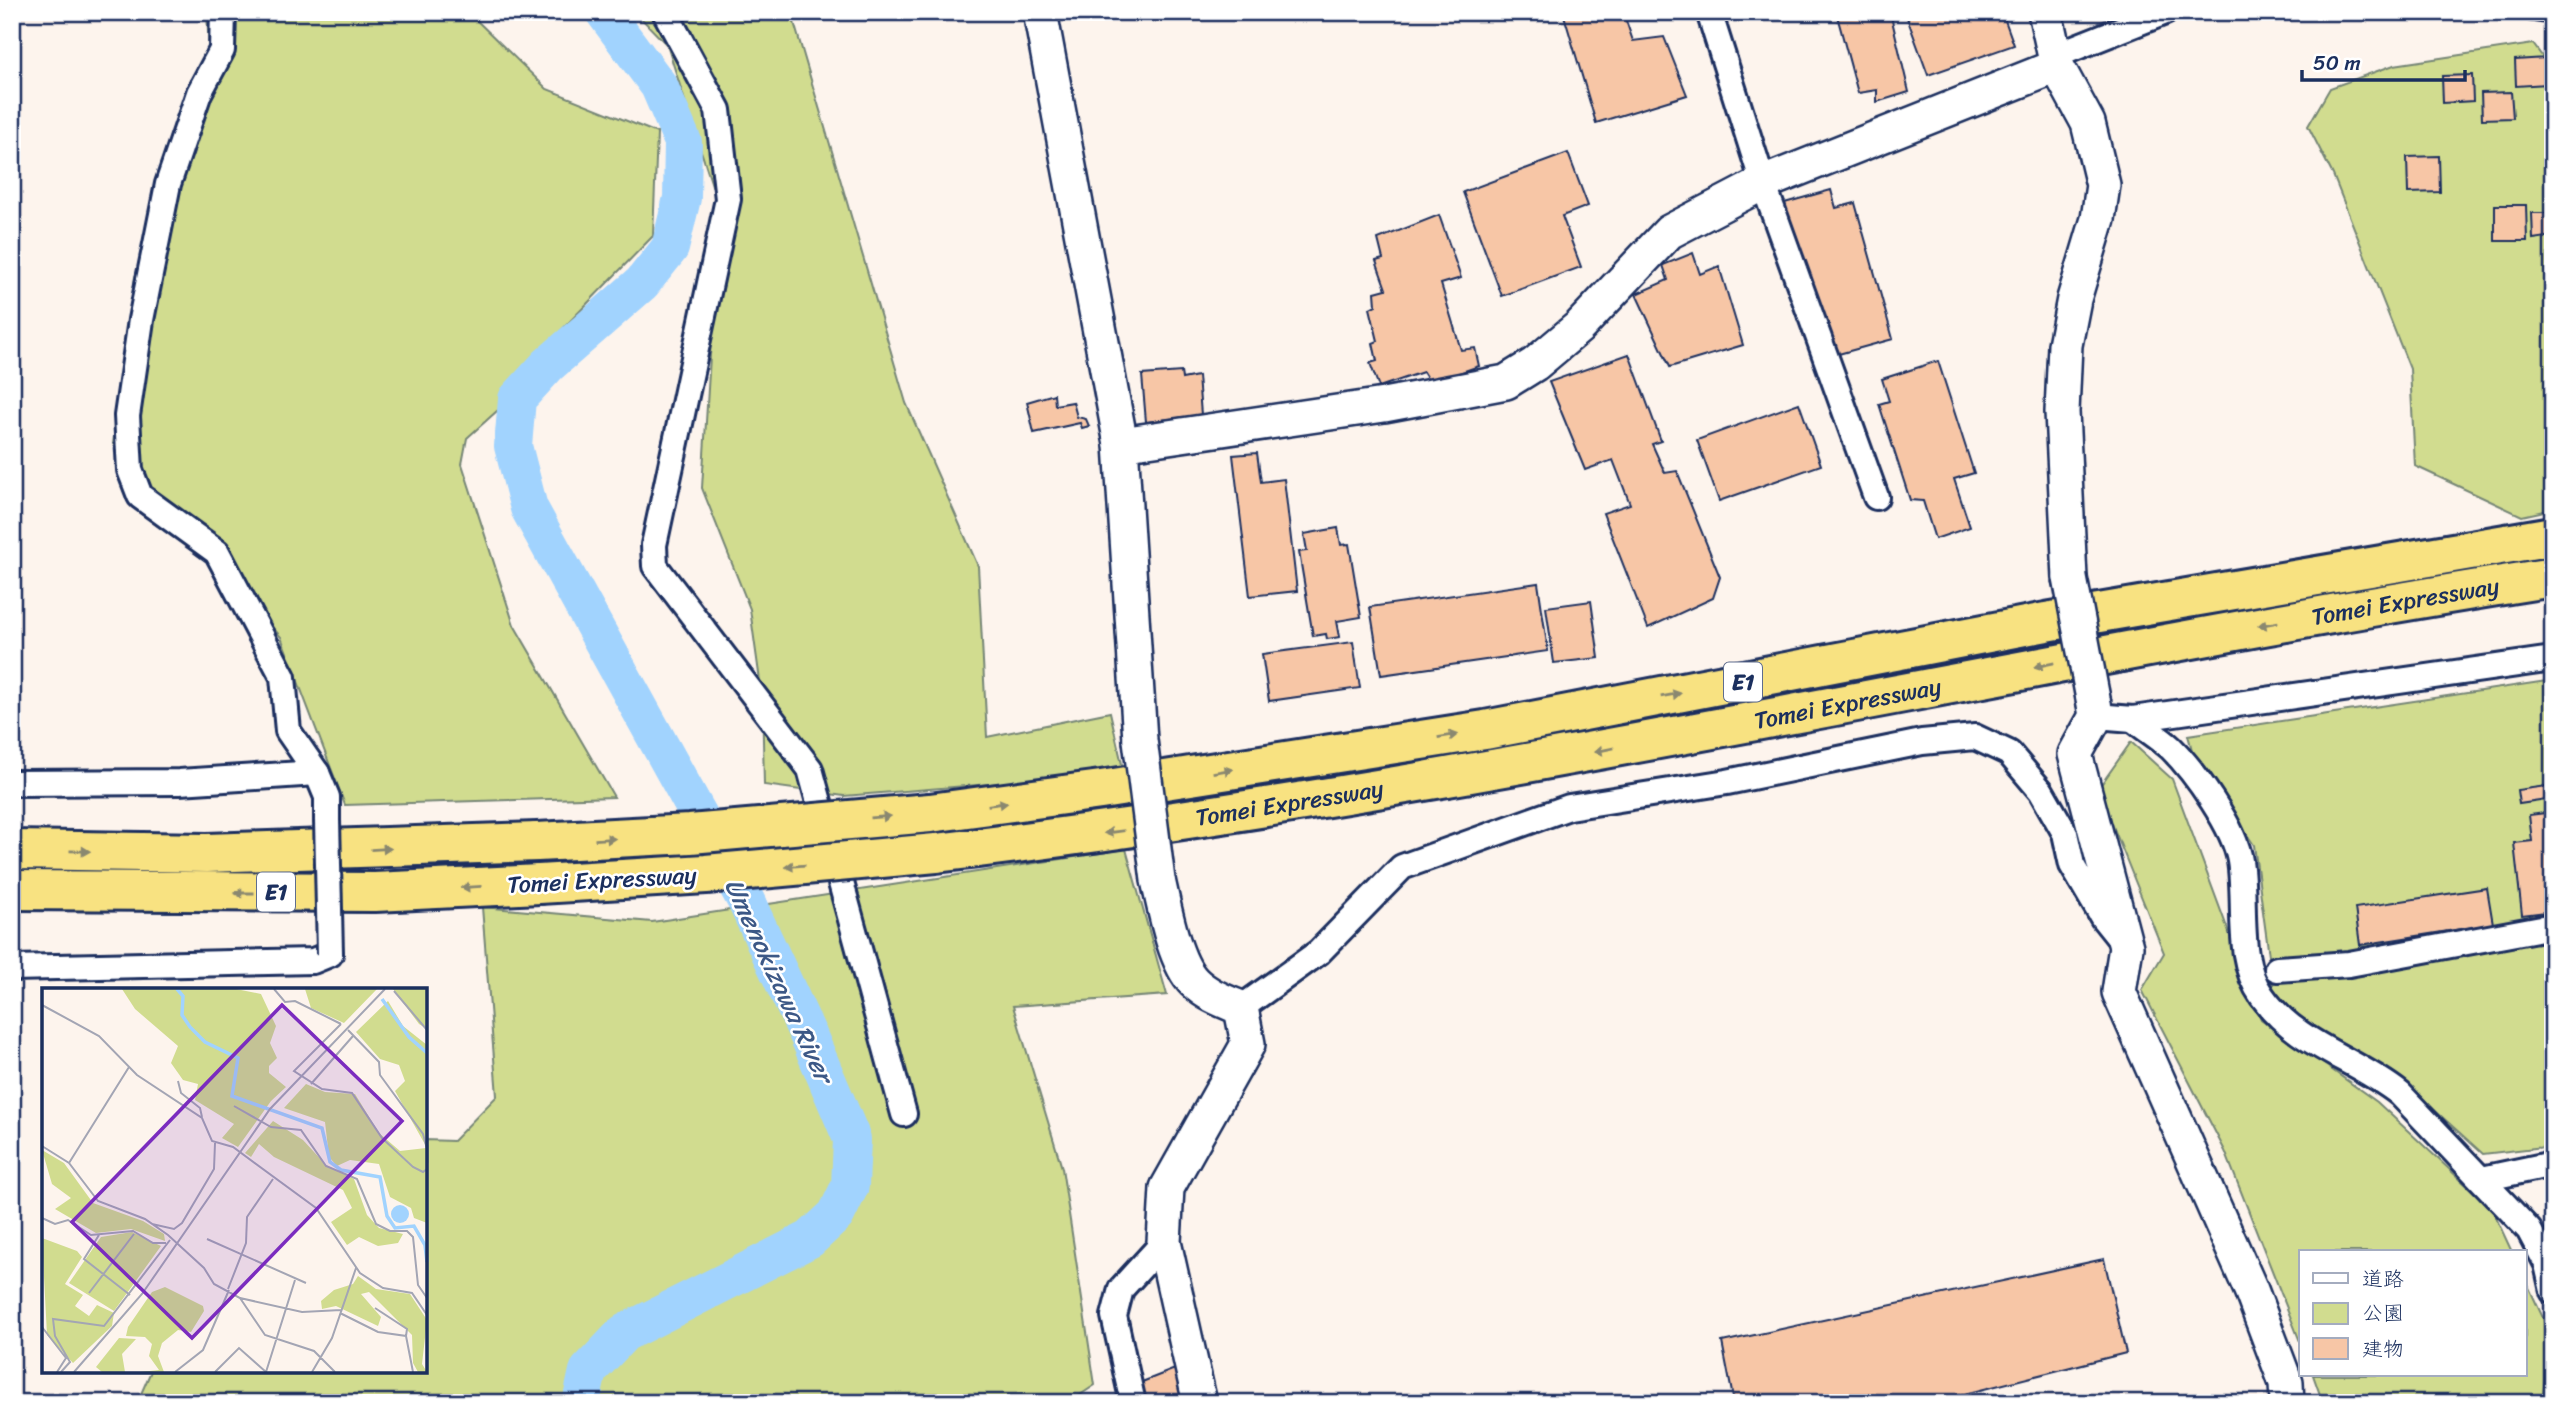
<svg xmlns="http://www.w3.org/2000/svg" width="2565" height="1415" font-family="Sriracha,'Klee One',sans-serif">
	<rect width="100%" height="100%" fill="#fdf4ed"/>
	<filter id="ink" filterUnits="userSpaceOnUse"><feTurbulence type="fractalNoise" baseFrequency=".0143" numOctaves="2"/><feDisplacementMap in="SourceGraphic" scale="14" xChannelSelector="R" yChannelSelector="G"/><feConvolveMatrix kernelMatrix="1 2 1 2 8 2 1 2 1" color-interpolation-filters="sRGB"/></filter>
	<g filter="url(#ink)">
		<!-- green -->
		<g fill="#d1dc8f" stroke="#768676" stroke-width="2">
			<path d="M207,12H468L547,89L657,133L653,236L545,347L508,401L467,438L462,464L514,625L614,797L345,805L281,637L113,444L135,277L210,73Z"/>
			<path d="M791,12L906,403L978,566L987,737L1110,712L1124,773L844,796L764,785L762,695L750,609L702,488L719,207L667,45L636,13Z"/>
			<path d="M2533,44L2553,71V509L2522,516L2415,466L2410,369L2333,175L2308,126L2330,88L2394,65Z"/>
			<path d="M2553,680V1146L2483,1154L2407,1085L2320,1037L2274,993L2254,845L2193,754L2188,735Z"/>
			<path d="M2131,742L2172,779L2261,1019L2377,1102L2492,1209L2512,1252H2301V1344L2225,1151L2142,990L2164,953L2098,789Z"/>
			<path d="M1126,849L1167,995L1013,1006L1062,1168L1095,1385L1068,1403H137L151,1371H425V1140L453,1141L497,1096L482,907L652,922Z"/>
			<path d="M2525,1279L2551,1335L2543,1393L2546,1403H2323L2313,1375H2525Z"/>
		</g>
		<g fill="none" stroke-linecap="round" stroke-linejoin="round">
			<!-- river -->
			<path stroke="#a1d3fe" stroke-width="38" d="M581,1403L588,1371L624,1333L810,1239L836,1215L850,1186L852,1139L809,1037L746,901L529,508L513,446L517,399L548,365L642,283L670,248L682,198L683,142L659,86L604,12"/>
		</g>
		<!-- building -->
		<g fill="#f7c6a6" stroke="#1b2f5e" stroke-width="2">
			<path d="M1563,12H1623L1633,41L1664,37L1687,95L1596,123Z"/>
			<path d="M1836,12H1890L1909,92L1877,102V90L1858,93Z"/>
			<path d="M1905,12H2002L2014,45L1928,75Z"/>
			<path d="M2501,12H2553V25L2500,17Z"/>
			<path d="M2546,58L2547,84L2516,86L2515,60Z"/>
			<path d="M2472,75L2473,101L2443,103L2442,76Z"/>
			<path d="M2511,92L2513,118L2482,119L2481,93Z"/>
			<path d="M1568,153L1588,206L1562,216L1581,267L1502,296L1463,192Z"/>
			<path d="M2439,156L2440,192L2408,193L2407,157Z"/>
			<path d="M1831,190L1836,208L1855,203L1893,339L1824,358L1781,204Z"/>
			<path d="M2495,205H2526L2527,241H2495Z"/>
			<path d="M2532,213H2553V236L2533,239Z"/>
			<path d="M1439,215L1461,278L1441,284L1461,350L1475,348L1479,366L1430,383L1423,372L1379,387L1370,363L1377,361L1373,343L1378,341L1370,308L1376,305L1375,292L1386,289L1376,261L1383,259L1378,239Z"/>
			<path d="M1693,253L1700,274L1719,266L1743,345L1670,367L1636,294L1668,280L1663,265Z"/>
			<path d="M1629,354L1661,441L1652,444L1665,473L1677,471L1720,577L1713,598L1648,628L1603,513L1630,504L1613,460L1585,470L1549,382Z"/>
			<path d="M1938,361L1974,473L1954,479L1970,527L1935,539L1923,501L1910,500L1879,404L1889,401L1882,379Z"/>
			<path d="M1181,372L1182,379L1198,376L1201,415L1146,422L1142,375Z"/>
			<path d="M1054,394L1055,405L1073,402L1077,417L1086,419L1089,426L1082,428L1080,423L1034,433L1027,402Z"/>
			<path d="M1799,403L1821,465L1719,501L1697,440Z"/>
			<path d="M1257,453L1261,482L1284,479L1297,591L1250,596L1233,455Z"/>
			<path d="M1338,528L1341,545L1349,544L1361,617L1337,621L1340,637L1327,639L1326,634L1313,636L1299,552L1307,551L1304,534Z"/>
			<path d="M1538,583L1548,651L1381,675L1370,607Z"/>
			<path d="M1591,601L1599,658L1554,663L1546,607Z"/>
			<path d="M1353,642L1360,688L1269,701L1262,654Z"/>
			<path d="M2553,785V799L2519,804L2517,790Z"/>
			<path d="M2553,812V911L2522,915L2514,843L2532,841L2529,815Z"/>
			<path d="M2487,888L2493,924L2360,945L2355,908Z"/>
			<path d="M2104,1259L2126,1353L1929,1403H1734L1722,1342Z"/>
			<path d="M1185,1365L1194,1403H1146L1142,1382Z"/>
		</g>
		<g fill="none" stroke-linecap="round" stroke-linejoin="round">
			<!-- street casing -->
			<g stroke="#1b2f5e" stroke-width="30">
				<g id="street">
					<path d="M223,12L222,50L199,93L168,184L141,320L127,416L130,470L140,496L217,552L283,677L288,731L317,773L327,797V820"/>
					<path d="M665,12L718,110L728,199L654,545L655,566L810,769L904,1114"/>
					<path d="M1709,12L1763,183L1876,497"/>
					<path d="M2054,56L2165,12"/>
					<path d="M2096,716L2133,719L2553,659"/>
					<path d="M2133,719C2145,729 2160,738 2171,748C2195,772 2235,828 2240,861C2247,904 2235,958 2262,996C2296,1045 2355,1058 2400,1094L2529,1230L2547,1264L2553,1291"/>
					<path d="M12,783L179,782L317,773"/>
					<path d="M12,968L313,961L330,954"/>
					<path d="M2277,969L2349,964L2553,926"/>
					<path d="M1241,1008L1319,952L1402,867L1569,807L1727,782L1922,742L1975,737L2009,753L2041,791L2065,833L2072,865L2103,918L2119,938"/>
					<path d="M2482,1179L2553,1164"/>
					<path d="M1133,1403L1114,1316L1121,1289L1164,1242"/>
				</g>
			</g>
			<!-- secondary casing -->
			<g stroke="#1b2f5e" stroke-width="38">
				<g id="secondary">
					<path d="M1040,12L1121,444L1140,740"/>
					<path d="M2045,12L2057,66L2088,123L2103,185L2098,219L2074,299L2065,345L2062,412L2070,578"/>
					<path d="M1121,444L1384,405L1506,382L1535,364L1579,327L1669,232L1763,183L2057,66"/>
					<path d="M2094,704L2096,716L2075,754L2126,947L2119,992L2251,1290L2286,1383L2287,1403"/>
					<path d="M1158,880C1164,906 1174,962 1194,982C1207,995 1224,1001 1241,1008L1248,1044L1167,1188L1164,1242L1200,1403"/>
				</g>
			</g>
			<!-- highway casing -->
			<g stroke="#1b2f5e" stroke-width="44">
				<g id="highway">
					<path d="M930,813L1101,790L1485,730L2046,622L2553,536"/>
					<path d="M12,850L207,853L537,842"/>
					<path id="s1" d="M936,853C1480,789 2012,662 2553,577"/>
					<path d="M12,890L375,892L539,884"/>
				</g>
			</g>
			<!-- street -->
			<use href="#street" stroke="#fff" stroke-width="24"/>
			<!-- secondary -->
			<use href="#secondary" stroke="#fff" stroke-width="33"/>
			<!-- highway -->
			<use href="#highway" stroke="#f8e281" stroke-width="38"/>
			<!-- street-bridge casing -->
			<g stroke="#1b2f5e" stroke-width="30" stroke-linecap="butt">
				<path id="street-bridge" d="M327,820L330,954"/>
			</g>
			<!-- secondary-bridge casing -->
			<g stroke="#1b2f5e" stroke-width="38" stroke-linecap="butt">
				<g id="secondary-bridge">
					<path d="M2070,578L2094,704"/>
					<path d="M1140,740L1158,880"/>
				</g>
			</g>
			<!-- highway-bridge casing -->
			<g stroke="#1b2f5e" stroke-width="44" stroke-linecap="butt">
				<g id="highway-bridge">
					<path d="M537,842L690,834L930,813"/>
					<path d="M539,884L706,874L936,853"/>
				</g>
			</g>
			<!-- street-bridge -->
			<use href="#street-bridge" stroke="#fff" stroke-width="24"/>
			<!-- secondary-bridge -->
			<use href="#secondary-bridge" stroke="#fff" stroke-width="33"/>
			<!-- highway-bridge -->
			<use href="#highway-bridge" stroke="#f8e281" stroke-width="38"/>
		</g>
		<!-- one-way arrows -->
		<defs><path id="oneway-solid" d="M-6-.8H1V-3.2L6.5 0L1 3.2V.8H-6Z" transform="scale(1.75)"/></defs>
		<g fill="#8a8870">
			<use href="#oneway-solid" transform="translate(2268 624) rotate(170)"/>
			<use href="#oneway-solid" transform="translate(2044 665) rotate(169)"/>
			<use href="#oneway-solid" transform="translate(1671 695) rotate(-10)"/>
			<use href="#oneway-solid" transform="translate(1448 736) rotate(-9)"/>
			<use href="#oneway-solid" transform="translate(1604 750) rotate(169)"/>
			<use href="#oneway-solid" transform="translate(1223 771) rotate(-9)"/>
			<use href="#oneway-solid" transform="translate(998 804) rotate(-8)"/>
			<use href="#oneway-solid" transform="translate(881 817) rotate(-5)"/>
			<use href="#oneway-solid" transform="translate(1114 832) rotate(172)"/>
			<use href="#oneway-solid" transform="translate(605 839) rotate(-3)"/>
			<use href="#oneway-solid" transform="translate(381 849) rotate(-3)"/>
			<use href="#oneway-solid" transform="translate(80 851) rotate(1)"/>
			<use href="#oneway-solid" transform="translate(795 866) rotate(175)"/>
			<use href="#oneway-solid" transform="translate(471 887) rotate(177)"/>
			<use href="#oneway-solid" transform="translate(244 893) rotate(180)"/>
		</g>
	</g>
	<g text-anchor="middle" stroke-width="5" stroke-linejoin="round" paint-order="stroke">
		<!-- shield labels -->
		<g fill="#fff" stroke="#5f6d8e" stroke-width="2">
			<rect x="1724" y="662.5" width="38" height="39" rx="5"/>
			<rect x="257" y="872.5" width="38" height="39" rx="5"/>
		</g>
		<g font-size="23" font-weight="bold" fill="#1b2f5e">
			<text x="1743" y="690">E1</text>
			<text x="276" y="900">E1</text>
		</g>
		<!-- street labels -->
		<g font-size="24" fill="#1b2f5e" stroke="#fff">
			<text dy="8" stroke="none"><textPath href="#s1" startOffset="1491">Tomei Expressway</textPath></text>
			<text dy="8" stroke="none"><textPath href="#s1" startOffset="924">Tomei Expressway</textPath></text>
			<text dy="8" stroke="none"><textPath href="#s1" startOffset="357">Tomei Expressway</textPath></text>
			<text transform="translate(602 880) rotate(-3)" y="8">Tomei Expressway</text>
		</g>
		<!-- water labels -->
		<g font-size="26" font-style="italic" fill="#3c5886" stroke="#fff">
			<text transform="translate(779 980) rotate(65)" y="9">Umenokizawa River</text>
		</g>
	</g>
	<!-- overview -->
	<g transform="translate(42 988)">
		<rect width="385" height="385" fill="#fdf4ed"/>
		<path d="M80,1H194L219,6L234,38L228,55L235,70L227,78V85L244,99L229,113L196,159L180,150L192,136L153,112L156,96L141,92L129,75L136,58L93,21ZM263,1H335L302,35L269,20ZM351,1H385V41L377,36ZM346,13L361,38L385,57V160L353,103L363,93L357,77L338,71L314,44ZM264,96L283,104L313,106L337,145L358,163L384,160L385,235L372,230L369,220L348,209L337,176L308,172L295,178L287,169L283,134L242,120ZM231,133L261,152L284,177L312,191L325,227L337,240L361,246L356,255L336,258L317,249L305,257L289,234L310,220L301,202L232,169L217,156L209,169L203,165ZM0,162L22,175L51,215L101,233L122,246L123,253L89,241L54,245L13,221L29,210L10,196ZM90,244L119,258L72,323L27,295L59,249ZM0,250L35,263L40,269L23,296L41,307L33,318L47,328L55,317L72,325L70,338L31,375L5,347ZM316,288L334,301L368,306L385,332L380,376L385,384H376L371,375L370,347L327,304L319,306L339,329L336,338L294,318L280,321L279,313L292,302L311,296ZM123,299L161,318L162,323L149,344L136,342L120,355L116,368L122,384H98L117,382L107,368L110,356L103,349L84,348L86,339L110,304ZM77,350L94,351L80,366L83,384H60L54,379Z" fill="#d1dc8f"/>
		<path d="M349 226a9 9 0 1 1 18 0a9 9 0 1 1-18 0Z" fill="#a1d3fe"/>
		<path fill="none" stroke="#a1d3fe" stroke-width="3.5" d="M135,1L141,8L140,27L148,39L163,54L196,70L190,108L280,140L288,174L299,182L338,189L345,228L353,240L372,238L383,257L385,274M340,11L367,49L385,65"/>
		<path fill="none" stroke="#a3a5b4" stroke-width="2" d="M232,1L243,14L253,13L299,36M352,3L385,42M0,17L57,48L95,87L160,130L170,153L191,159L274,220L318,285L341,300L370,305L385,327M299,36L252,83L280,101L310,105L340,150L371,179L381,184L385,181M306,42L337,74L338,87L381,146L385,161M136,93L139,105L158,120L160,129M269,96L311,48M192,118L229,139L259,142L284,178L315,191L334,236L348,243H365L371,249L376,297L385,310M0,158L27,175L56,213L103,231L126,247L162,280L172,296L198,310L223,347L272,363L293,384M27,175L87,79M0,230L13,236L26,232L49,247L91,243L111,255H124M110,236L132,241L140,235L172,181L173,155M57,247L42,271L88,307M165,251L264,295M186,301L204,255L205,229L231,191M47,305L92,246M198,310L260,324L299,322M333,320L365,341L364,348M298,325L336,344L364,348L371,384M0,339L24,370L15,384M19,384L28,374L13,348L11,331L62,338L128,252M32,384L100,306L228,121L343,1M133,384L161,362L187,302M173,384L197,360L224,384M224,384L253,292M270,384L290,350L314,280"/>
		<path fill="#7b2cbf" fill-opacity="0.15" stroke="#7b2cbf" stroke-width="3.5" d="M240,17L360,133L150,350L30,234Z"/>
		<rect width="385" height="385" fill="none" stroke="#1b2f5e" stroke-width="3.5"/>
	</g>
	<!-- margin -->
	<rect width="2565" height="1415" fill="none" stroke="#fff" stroke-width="42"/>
	<rect x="21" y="21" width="2523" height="1373" fill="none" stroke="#1b2f5e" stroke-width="2.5" filter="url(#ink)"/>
	<!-- legend -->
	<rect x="2299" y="1250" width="228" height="126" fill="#ffffff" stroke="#a4acbf" stroke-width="2"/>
	<rect x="2313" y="1273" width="35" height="10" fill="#ffffff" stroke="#a4acbf" stroke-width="2"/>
	<text x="2362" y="1286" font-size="21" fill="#1b2f5e">道路</text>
	<rect x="2313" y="1303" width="35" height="21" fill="#d1dc8f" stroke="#a4acbf" stroke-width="2"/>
	<text x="2362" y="1320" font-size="21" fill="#1b2f5e">公園</text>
	<rect x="2313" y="1338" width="35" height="21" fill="#f7c6a6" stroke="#a4acbf" stroke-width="2"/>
	<text x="2362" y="1356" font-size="21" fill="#1b2f5e">建物</text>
	<!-- scale -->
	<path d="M2302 70v10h163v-10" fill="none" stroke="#1b2f5e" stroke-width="3.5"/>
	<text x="2313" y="70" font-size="21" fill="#1b2f5e" stroke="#ffffff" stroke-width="5" paint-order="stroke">50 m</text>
</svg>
